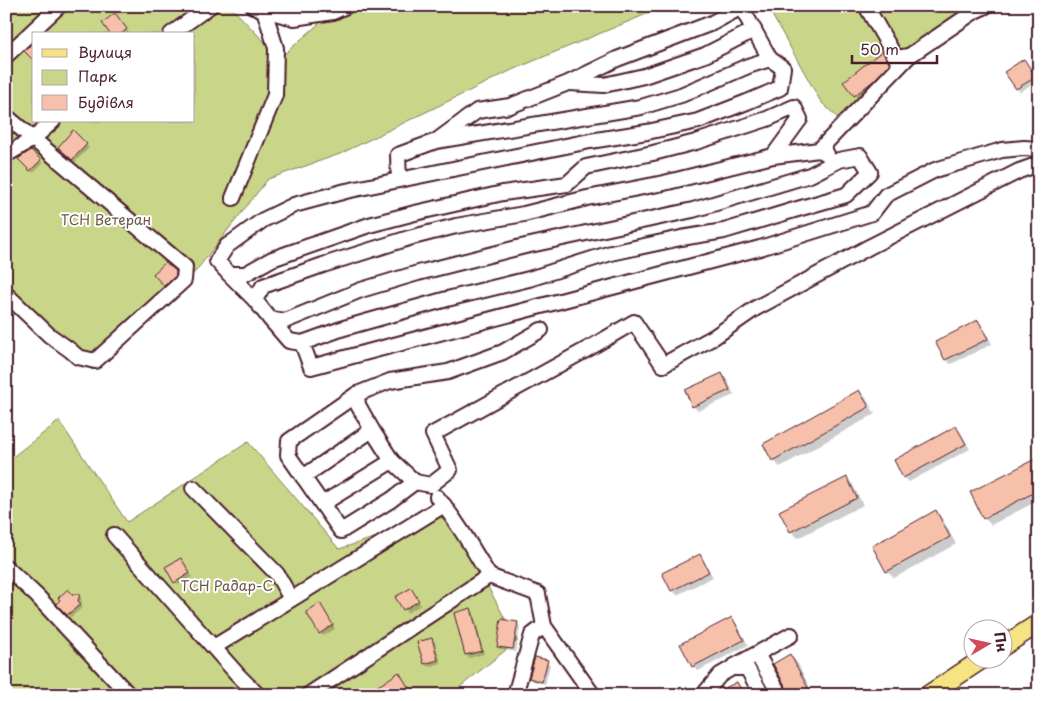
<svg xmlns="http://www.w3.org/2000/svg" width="1045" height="701" font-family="'Playpen Sans',sans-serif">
	<rect width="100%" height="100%" fill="#fff"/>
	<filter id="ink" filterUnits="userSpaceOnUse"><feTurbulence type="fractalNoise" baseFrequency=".02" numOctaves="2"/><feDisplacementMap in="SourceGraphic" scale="10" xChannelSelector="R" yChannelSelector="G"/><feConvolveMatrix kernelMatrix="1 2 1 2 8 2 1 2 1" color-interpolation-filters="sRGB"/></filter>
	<g filter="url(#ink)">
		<!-- green -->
		<g fill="#c9d689" stroke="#8a7a5a" fill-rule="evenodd">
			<path d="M6,6H230L280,58L332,12H290L277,6H666L512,70L340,154L268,179L195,272L92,370L6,286ZM34,34H194V121H34Z"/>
			<path d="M767,6H990L909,56L840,120L821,102Z"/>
			<path d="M59,421L127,522L248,442L339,549L449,514L517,641L450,695H6V462Z"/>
		</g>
		<!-- shadow -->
		<g fill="#0003">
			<path d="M118,17L129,33L128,34H111Z"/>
			<path d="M6,32L11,37L6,41Z"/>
			<path d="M882,53L887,57L894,69L860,100L855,95Z"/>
			<path d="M1024,60L1038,80L1020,92L1017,88Z"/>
			<path d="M73,132L89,148L75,162L59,146Z"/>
			<path d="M31,152L43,164L33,173L20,159Z"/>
			<path d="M170,268L179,275L178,279L168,288L155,274Z"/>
			<path d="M978,321L983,326L992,344L951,364L946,360Z"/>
			<path d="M722,374L727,379L734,395L698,411L693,406Z"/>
			<path d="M859,391L866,398L875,414L780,467L773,460Z"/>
			<path d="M956,428L961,433L970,449L909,482L904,477Z"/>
			<path d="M1039,458V500L991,525L984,518Z"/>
			<path d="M847,479L853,485L863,505L798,538L791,531Z"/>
			<path d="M936,512L942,518L956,544L894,578L887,571Z"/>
			<path d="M700,556L704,561L713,577L677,595L672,590Z"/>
			<path d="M184,562L192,577L178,585L175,582Z"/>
			<path d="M411,590L421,605L407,613L397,598Z"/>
			<path d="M79,596L82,599L81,605L83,607L71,617L58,604Z"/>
			<path d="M323,608L335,629L323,636L320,633Z"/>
			<path d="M471,609L474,613L484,654L469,658L466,655Z"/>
			<path d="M732,619L737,624L748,645L698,671L693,666Z"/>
			<path d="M517,623L520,626L516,652L501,649L498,646Z"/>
			<path d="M432,639L435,642L441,663L428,667L425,664Z"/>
			<path d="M790,655L797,662L813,694L815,695H790Z"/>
			<path d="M547,662L550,665L545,684L533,681L530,678Z"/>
			<path d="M737,684L744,690L746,695H718Z"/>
			<path d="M487,688L493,695H476Z"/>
		</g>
		<!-- building -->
		<g fill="#f7c0aa" stroke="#4a1f2b">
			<path d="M115,13L127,29L121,34H110L102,23Z"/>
			<path d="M34,42V61L24,51Z"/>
			<path d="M882,51L890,64L872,82L854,96L843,82Z"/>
			<path d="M1024,59L1036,77L1016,89L1004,72Z"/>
			<path d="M73,130L87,144L72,160L58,147Z"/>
			<path d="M31,150L41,160L30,171L18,159Z"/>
			<path d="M166,262L170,267V266L176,271V276L164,286L153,274Z"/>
			<path d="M978,320L988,339L945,360L935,342Z"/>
			<path d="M722,373L730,390L692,407L685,390Z"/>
			<path d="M859,390L869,407L772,461L763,444Z"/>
			<path d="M956,426L966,444L903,478L894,460Z"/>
			<path d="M1039,457V490L983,519L970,492Z"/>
			<path d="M847,477L857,498L790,532L779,511Z"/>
			<path d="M936,510L950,537L886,572L872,546Z"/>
			<path d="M700,554L709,572L671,591L662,573Z"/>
			<path d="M181,558L190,573L174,583L165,567Z"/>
			<path d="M411,588L419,601L403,610L395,597Z"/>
			<path d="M68,589L72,594H80L78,601L81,604L67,615L56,604L60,600L58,598Z"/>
			<path d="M320,603L333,625L319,634L306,612Z"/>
			<path d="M471,608L482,651L465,655L454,613Z"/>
			<path d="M732,617L744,640L692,667L680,644Z"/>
			<path d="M501,619L518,622L513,649L497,647Z"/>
			<path d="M432,638L438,660L424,664L417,642Z"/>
			<path d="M790,654L812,695H789L788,691L773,664Z"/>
			<path d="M535,657L548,660L542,682L529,678Z"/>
			<path d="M399,672L413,695H362L383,683Z"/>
			<path d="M737,682L744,695H715L717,692Z"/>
		</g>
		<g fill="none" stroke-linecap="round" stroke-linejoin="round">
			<!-- minor casing -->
			<g stroke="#4a1f2b" stroke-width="18">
				<g id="minor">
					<path d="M866,6L896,58L909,56"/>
					<path d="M264,10L294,18L333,12L346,6"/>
					<path d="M171,34L210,6"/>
					<path d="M6,56L59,6"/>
					<path d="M569,83L604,85L644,76L705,55L754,30L770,59"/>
					<path d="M6,116L185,267L184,280L95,361L78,357L70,350L49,335L6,294"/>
					<path d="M439,139L477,111L510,106L568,83L617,59L712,23L741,7L754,30"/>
					<path d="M819,150L909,56L975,11L986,6"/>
					<path d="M6,155L33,139L53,121"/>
					<path d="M773,156L819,150L827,154"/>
					<path d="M399,180L398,155L436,141L641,107L681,95L748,66L770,59L783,68L780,88L747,102L698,121L647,132L590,141L399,180L346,191L294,205L263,220L227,246L217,261L229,274H245L272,259L369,225L415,213L503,193L567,184L586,167L653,153L696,142L767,119L794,107L800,119L773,156L664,183L587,198L524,214L456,226L409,238L323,265L263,286L255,300L270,319L285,321L361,290L418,273L521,247L693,210L810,175L839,160L860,156L870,172L846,195L801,208L724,231L681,238L611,253L529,279L447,299L344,328L302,343L311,367L760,248L872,213L886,195L935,170L1002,150L1024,148L1039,149"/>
					<path d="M233,198L275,95L276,48L264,10L253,6"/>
					<path d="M229,274L255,300"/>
					<path d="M270,319L289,341L302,343"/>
					<path d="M541,330L503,352L448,372L390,381L357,394L289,441L288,455L341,531L391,500L415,482L431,485L450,470L433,434L593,346L634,322L663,365L714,337L756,308L869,247L1019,171L1039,164"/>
					<path d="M357,394L358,405L372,430L392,461L415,482"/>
					<path d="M303,477L372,430"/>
					<path d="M193,488L277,574L291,599"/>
					<path d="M437,497C457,521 473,549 489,576L538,594L544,626L593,695"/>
					<path d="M322,504L392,461"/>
					<path d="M114,535L238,675L258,695"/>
					<path d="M6,567L37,596L129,695"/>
					<path d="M214,647L444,505"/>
					<path d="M757,654L780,695"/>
					<path d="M733,667L791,635"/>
					<path d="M308,695L489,576"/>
					<path d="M515,695L532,635L544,626"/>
					<path d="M703,695L720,675L732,668H747L762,695"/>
				</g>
			</g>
			<!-- major casing -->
			<g stroke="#4a1f2b" stroke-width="21">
				<g id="major">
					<path d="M1002,647L1039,623"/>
					<path d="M928,695L984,658"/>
				</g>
			</g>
			<!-- minor -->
			<use href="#minor" stroke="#fff" stroke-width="14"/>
			<!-- major -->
			<use href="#major" stroke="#f6e381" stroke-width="18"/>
		</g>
	</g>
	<g text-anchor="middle" stroke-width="4" stroke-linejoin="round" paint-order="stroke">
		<!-- park labels -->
		<g font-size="14" fill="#705647" stroke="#fff">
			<text x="106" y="225">ТСН Ветеран</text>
			<text x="227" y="591">ТСН Радар-С</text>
		</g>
	</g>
	<!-- margin -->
	<rect width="1045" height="701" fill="none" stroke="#fff" stroke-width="25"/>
	<rect x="12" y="12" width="1020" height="676" fill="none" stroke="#4a1f2b" stroke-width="2" filter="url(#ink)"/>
	<!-- legend -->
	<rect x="32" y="32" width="162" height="90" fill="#ffffff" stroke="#b7a5aa"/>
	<rect x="42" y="49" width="25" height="8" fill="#f6e381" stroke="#b7a5aa"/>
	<text x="78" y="58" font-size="15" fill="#4a1f2b">Вулиця</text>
	<rect x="42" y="70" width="25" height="15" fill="#c9d689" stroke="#b7a5aa"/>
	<text x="78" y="82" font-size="15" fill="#4a1f2b">Парк</text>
	<rect x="42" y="95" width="25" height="15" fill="#f7c0aa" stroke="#b7a5aa"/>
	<text x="78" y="108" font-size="15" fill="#4a1f2b">Будівля</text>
	<!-- north arrow -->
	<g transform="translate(988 644) rotate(81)"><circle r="24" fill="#ffffff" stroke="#b7a5aa"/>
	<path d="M0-4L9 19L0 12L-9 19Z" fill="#d1495b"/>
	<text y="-8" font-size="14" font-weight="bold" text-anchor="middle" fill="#4a1f2b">Пн</text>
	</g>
	<!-- scale -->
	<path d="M852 55v8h85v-8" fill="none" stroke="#4a1f2b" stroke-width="2.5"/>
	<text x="860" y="55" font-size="15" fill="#4a1f2b" stroke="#ffffff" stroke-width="4" paint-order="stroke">50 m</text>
</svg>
